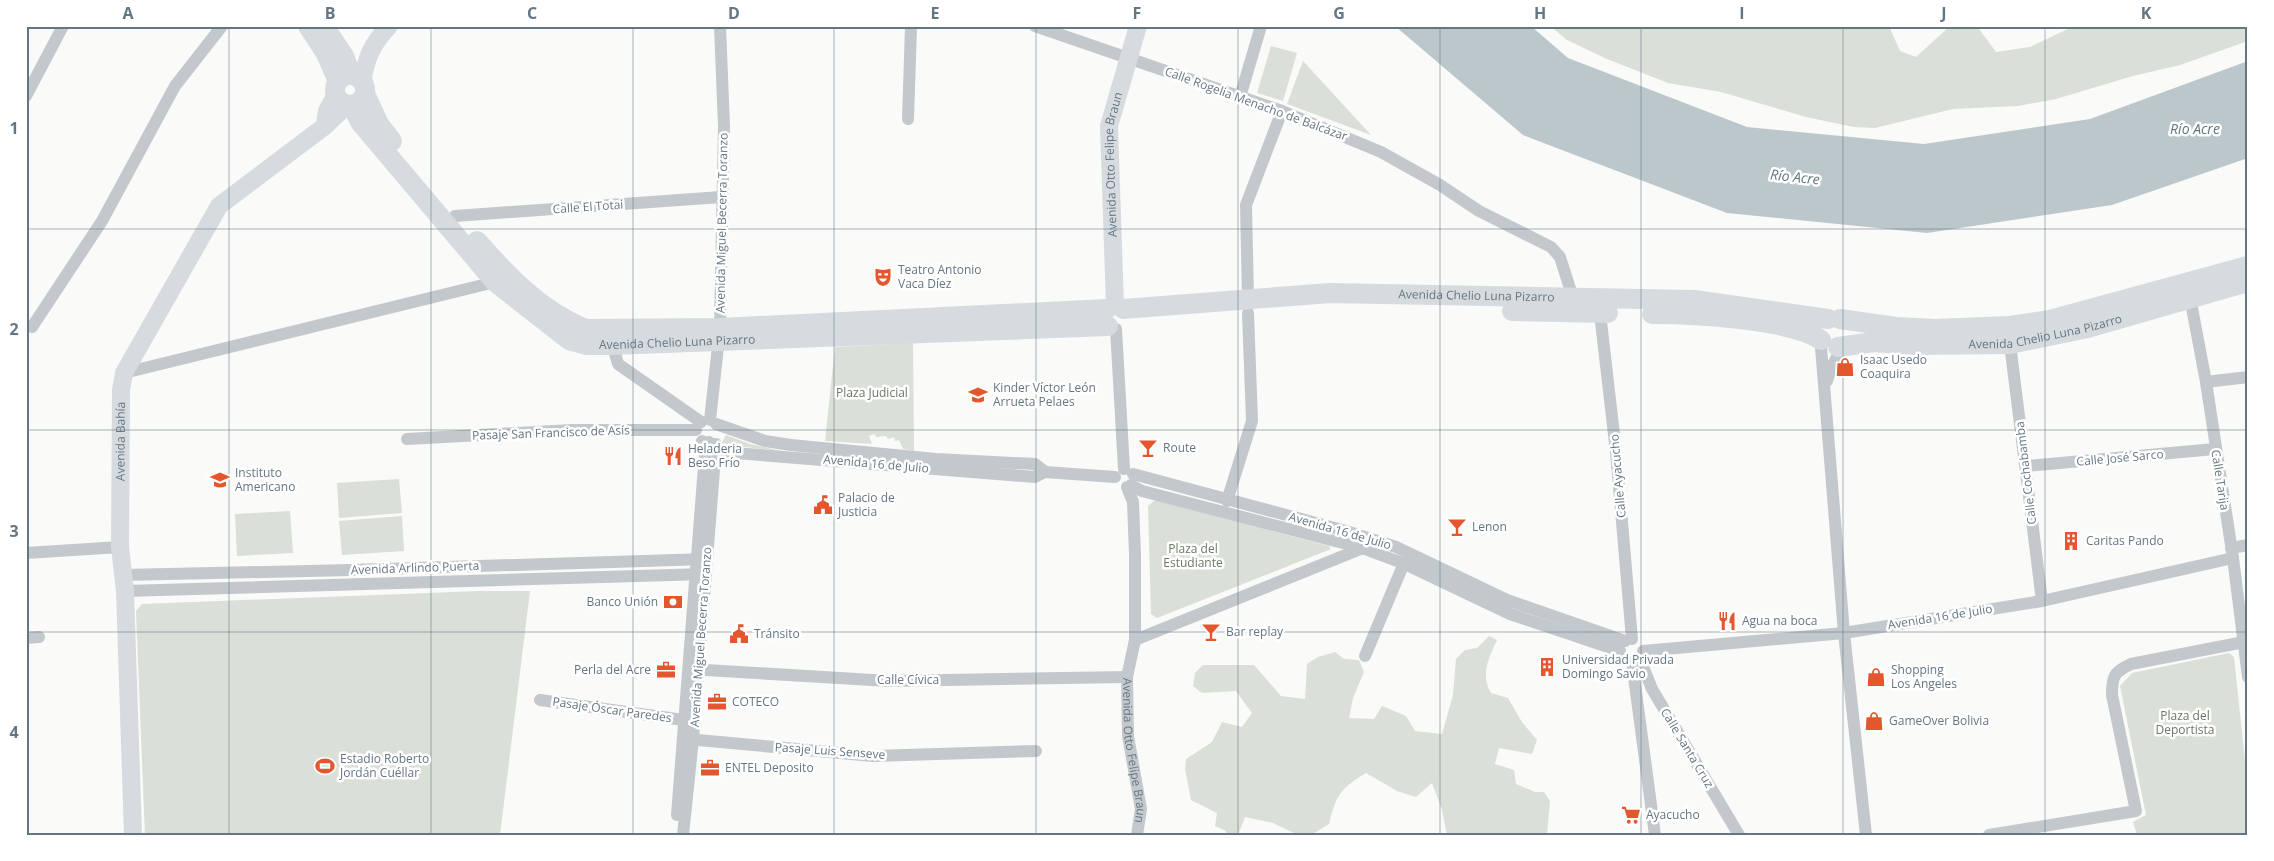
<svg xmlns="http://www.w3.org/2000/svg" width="2274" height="861" font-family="'Open Sans',sans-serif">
	<rect width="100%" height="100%" fill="#fafaf8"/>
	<!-- green -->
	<g fill="#dadfd7">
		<path d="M1550,26H1889L1900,51L1916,57L1950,26H1977L1996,52L2030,47L2070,28L2086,26H2248V41L2180,65L2133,76L2056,99L2018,106L1953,109L1875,128L1854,127L1806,117L1721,92L1668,83L1607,59L1567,40Z"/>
		<path d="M1271,46L1297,53L1283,101L1257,93Z"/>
		<path d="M1303,61L1371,135L1287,104Z"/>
		<path d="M913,343L914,451L903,449L899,440L895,441L894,437L888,439L886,436L876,437L875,434L869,436L872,444L825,441L835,347Z"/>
		<path d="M726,435L750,444L786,452L721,444Z"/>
		<path d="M399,479L402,513L339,518L337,483Z"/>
		<path d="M1155,500L1329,546L1331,549L1157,618L1151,614L1148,506Z"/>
		<path d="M290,511L293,553L237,556L235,514Z"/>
		<path d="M402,516L404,551L342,555L339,521Z"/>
		<path d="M480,591H530L500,835H145L136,611L142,604Z"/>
		<path d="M1489,636L1497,640C1489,657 1480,675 1491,693L1508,698L1522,722L1537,740L1532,754L1499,748L1495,764L1514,770L1516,784L1535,792H1544L1550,801L1547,835H1447L1442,810L1432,783L1416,797L1397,791L1366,773C1341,788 1336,795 1329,824L1311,835H1298L1273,823L1245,817L1238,835H1226V831L1215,826L1217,813L1191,800L1185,769L1186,759L1212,742L1222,722L1242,727L1252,713L1236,691L1202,693L1193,686L1195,673L1203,665H1254L1281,696L1305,699L1307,664L1318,657L1335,652L1344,659L1359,660L1364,672L1353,698L1349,718L1374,719L1382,706L1406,716L1415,731L1442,734L1453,695L1456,659L1465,650L1477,648Z"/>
		<path d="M2229,653L2234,657L2248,789V835H2137L2133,822L2146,815L2120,686L2132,673Z"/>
	</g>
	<!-- water -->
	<path fill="#bbc7cb" d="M1395,26H1531L1568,58L1747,127L1924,144L2090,119L2248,61V158L2112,205L1927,233L1727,213L1523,135Z"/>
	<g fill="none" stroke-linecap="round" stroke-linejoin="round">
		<!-- street -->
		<g stroke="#c3c8cc" stroke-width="12">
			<path d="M1035,26L1282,111L1381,152L1440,185L1479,211L1551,247L1560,257L1573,298"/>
			<path d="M26,96L63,26"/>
			<path d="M1240,97L1261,26"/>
			<path d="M908,119L911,26"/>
			<path d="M455,216L721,197"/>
			<path d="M2189,292L2206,382L2233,558L2248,677"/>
			<path d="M1248,299L1246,205L1282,111"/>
			<path d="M1600,313L1616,452L1632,639"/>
			<path d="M32,327L102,221L175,86L222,26"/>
			<path d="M1116,329L1124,469"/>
			<path d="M1820,335L1844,633L1866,835"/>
			<path d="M611,339L618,364L701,422"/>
			<path d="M2010,344L2042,601"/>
			<path d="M124,373L495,282"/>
			<path d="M1827,381L1831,368L1845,343"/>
			<path d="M2206,382L2248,377"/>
			<path d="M710,420L720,328L724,126L720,26"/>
			<path d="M716,424L765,441L791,445L936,459L1035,464L1045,472"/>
			<path d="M407,439L572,430H696"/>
			<path d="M709,442L716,450L722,452L1035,477L1045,472L1115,477"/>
			<path d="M2026,466L2215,449"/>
			<path d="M1133,474L1346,531L1396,547L1507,600L1625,641"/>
			<path d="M1131,485L1142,491L1362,548L1405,564L1510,614L1620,651"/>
			<path id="s1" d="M1127,487L1133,502L1135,555V640L1127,677L1128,736L1141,809L1137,835"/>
			<path d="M1227,501L1252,421L1248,313"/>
			<path d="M2231,548L2248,545"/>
			<path d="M26,553L120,547"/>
			<path d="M123,575L352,570L707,559"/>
			<path d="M125,591L706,574"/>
			<path d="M26,638L39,637"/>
			<path d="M1135,640L1363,548"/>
			<path d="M1643,651L1844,633L2042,601L2233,558"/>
			<path d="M1365,656L1404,563"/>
			<path d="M1640,659L1652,689L1739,835"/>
			<path d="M1632,662L1655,835"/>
			<path d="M689,669L889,681L1127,677"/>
			<path d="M540,700L684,720"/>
			<path d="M687,739L873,756L1036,751"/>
			<path d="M677,815L705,453L702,441"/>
			<path d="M683,835L693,739L716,444"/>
			<path d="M1989,835L2136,811L2112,695C2112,676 2114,672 2131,664L2244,642"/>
		</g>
		<!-- secondary -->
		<g stroke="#d6dbdf" stroke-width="18">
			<path d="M362,81C367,57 371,45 389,26"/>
			<path d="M325,125L327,111L336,95"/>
			<path id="s2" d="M1115,306L1109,126L1138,26"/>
			<path id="s3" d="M133,835L125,591L120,547L121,390L124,373L219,206L325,126L347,105"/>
		</g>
		<!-- primary -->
		<g stroke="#d6dbdf" stroke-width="20">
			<path d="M308,26L325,52L338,81"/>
			<path d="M326,29L344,56L351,75"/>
			<circle cx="350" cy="90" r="15"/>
			<path d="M365,94L379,124L392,141"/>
			<path id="s4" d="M352,105L360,122L495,282L569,340L587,345H611L1108,326"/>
			<path d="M477,241C508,276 542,312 586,329L720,328L1107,309"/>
			<path id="s5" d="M1123,309L1330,293L1694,300L1828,319"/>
			<path d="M1512,311L1608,313"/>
			<path d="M1652,314C1692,314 1790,319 1821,340"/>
			<path d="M1840,319L1896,327L1935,329L2010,326L2050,320L2248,266"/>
			<path id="s6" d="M1838,347L1874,342L1914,345L2010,344L2088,328L2248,282"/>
		</g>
	</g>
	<!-- grid -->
	<path fill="none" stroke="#657683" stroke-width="1" stroke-opacity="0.55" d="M229,26V835M431,26V835M633,26V835M834,26V835M1036,26V835M1238,26V835M1440,26V835M1641,26V835M1843,26V835M2045,26V835M26,229H2248M26,430H2248M26,632H2248"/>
	<!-- icons -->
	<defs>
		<g id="theatre-bare" transform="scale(1.5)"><path d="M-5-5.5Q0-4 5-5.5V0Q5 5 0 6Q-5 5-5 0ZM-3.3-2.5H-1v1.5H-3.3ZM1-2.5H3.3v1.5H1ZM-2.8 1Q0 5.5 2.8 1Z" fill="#e4572e" stroke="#fff" stroke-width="2.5" paint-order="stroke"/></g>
		<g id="shop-bare" transform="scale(1.5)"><path d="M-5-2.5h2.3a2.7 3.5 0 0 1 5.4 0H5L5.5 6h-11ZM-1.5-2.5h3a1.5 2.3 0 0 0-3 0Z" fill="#e4572e" stroke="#fff" stroke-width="2.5" paint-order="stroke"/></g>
		<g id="school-bare" transform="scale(1.5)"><path d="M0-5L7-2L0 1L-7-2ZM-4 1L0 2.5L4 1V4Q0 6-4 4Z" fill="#e4572e" stroke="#fff" stroke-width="2.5" paint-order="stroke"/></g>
		<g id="bar-bare" transform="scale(1.5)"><path d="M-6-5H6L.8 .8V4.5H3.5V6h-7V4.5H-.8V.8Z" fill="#e4572e" stroke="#fff" stroke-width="2.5" paint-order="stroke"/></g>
		<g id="restaurant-bare" transform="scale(1.5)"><path d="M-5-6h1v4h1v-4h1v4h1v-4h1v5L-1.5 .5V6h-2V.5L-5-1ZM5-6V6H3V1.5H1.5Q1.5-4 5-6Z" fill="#e4572e" stroke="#fff" stroke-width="2.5" paint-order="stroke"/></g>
		<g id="civic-bare" transform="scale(1.5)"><path d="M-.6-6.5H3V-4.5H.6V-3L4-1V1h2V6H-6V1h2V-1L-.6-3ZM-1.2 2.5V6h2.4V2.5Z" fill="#e4572e" stroke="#fff" stroke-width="2.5" paint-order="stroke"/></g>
		<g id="building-bare" transform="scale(1.5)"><path d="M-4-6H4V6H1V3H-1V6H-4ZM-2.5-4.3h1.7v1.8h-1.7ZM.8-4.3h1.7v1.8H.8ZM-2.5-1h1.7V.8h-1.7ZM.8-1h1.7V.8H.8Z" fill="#e4572e" stroke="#fff" stroke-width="2.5" paint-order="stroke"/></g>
		<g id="bank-bare" transform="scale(1.5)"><path d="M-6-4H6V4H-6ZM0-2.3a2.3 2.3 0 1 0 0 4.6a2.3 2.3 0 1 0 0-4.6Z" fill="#e4572e" stroke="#fff" stroke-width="2.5" paint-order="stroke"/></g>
		<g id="office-bare" transform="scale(1.5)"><path d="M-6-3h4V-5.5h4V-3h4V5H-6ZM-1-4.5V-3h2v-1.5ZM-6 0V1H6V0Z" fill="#e4572e" stroke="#fff" stroke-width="2.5" paint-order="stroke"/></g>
		<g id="stadium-bare" transform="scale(1.5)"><path d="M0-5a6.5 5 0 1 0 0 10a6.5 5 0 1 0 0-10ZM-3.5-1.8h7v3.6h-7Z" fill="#e4572e" stroke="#fff" stroke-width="2.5" paint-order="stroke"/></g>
		<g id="supermarket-bare" transform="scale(1.5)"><path d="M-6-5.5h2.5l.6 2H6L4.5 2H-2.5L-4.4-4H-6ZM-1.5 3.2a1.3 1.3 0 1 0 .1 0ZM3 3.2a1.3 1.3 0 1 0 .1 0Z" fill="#e4572e" stroke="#fff" stroke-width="2.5" paint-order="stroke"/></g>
	</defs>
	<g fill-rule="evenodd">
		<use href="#theatre-bare" x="883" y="277"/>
		<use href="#shop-bare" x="1845" y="367"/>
		<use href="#school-bare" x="978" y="395"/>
		<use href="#bar-bare" x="1148" y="448"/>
		<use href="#restaurant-bare" x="673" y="456"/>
		<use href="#school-bare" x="220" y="480"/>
		<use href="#civic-bare" x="823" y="505"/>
		<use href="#bar-bare" x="1457" y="527"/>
		<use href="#building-bare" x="2071" y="541"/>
		<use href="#bank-bare" x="673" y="602"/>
		<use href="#restaurant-bare" x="1727" y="621"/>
		<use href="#bar-bare" x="1211" y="632"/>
		<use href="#civic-bare" x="739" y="634"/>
		<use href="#building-bare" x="1547" y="667"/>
		<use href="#office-bare" x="666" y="670"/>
		<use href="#shop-bare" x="1876" y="677"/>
		<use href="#office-bare" x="717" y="702"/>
		<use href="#shop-bare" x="1874" y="721"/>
		<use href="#stadium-bare" x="325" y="766"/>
		<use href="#office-bare" x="710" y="768"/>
		<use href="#supermarket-bare" x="1631" y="815"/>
	</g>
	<g text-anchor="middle" stroke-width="5" stroke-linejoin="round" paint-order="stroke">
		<!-- street labels -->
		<g font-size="12" fill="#657683" stroke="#fff">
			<text transform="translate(1256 104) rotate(20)" y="4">Calle Rogelia Menacho de Balcázar</text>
			<text dy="4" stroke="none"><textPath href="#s2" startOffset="142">Avenida Otto Felipe Braun</textPath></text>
			<text transform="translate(588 207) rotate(-4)" y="4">Calle El Totai</text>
			<text transform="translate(722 223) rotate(-89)" y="4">Avenida Miguel Becerra Toranzo</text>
			<text dy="4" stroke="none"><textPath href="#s5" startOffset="354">Avenida Chelio Luna Pizarro</textPath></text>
			<text dy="4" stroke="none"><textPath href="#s6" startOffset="209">Avenida Chelio Luna Pizarro</textPath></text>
			<text dy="4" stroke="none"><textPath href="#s4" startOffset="431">Avenida Chelio Luna Pizarro</textPath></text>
			<text transform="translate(551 433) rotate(-2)" y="4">Pasaje San Francisco de Asís</text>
			<text dy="4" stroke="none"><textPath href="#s3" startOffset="394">Avenida Bahía</textPath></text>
			<text transform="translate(2120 458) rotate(-5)" y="4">Calle José Sarco</text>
			<text transform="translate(876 464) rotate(5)" y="4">Avenida 16 de Julio</text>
			<text transform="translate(2026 473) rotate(-97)" y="4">Calle Cochabamba</text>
			<text transform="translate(1618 476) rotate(-95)" y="4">Calle Ayacucho</text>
			<text transform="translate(2220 480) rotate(81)" y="4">Calle Tarija</text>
			<text transform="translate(1340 531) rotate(16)" y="4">Avenida 16 de Julio</text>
			<text transform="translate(415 568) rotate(-2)" y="4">Avenida Arlindo Puerta</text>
			<text transform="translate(1940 617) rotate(-9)" y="4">Avenida 16 de Julio</text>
			<text transform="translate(701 637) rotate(-86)" y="4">Avenida Miguel Becerra Toranzo</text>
			<text x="908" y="684">Calle Cívica</text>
			<text transform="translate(612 710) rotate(8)" y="4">Pasaje Óscar Paredes</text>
			<text transform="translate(1687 748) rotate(59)" y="4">Calle Santa Cruz</text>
			<text dy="4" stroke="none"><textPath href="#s1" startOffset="266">Avenida Otto Felipe Braun</textPath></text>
			<text transform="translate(830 751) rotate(4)" y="4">Pasaje Luis Senseve</text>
		</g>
		<!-- poi labels -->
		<g font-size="12" fill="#657683" stroke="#fff" text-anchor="start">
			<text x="898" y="274">Teatro Antonio<tspan x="898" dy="14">Vaca Díez</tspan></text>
			<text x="1860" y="364">Isaac Usedo<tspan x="1860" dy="14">Coaquira</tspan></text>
			<text x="993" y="392">Kinder Víctor León<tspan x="993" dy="14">Arrueta Pelaes</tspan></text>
			<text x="1163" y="452">Route</text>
			<text x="688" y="453">Heladeria<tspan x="688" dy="14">Beso Frío</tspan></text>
			<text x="235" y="477">Instituto<tspan x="235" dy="14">Americano</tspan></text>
			<text x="838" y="502">Palacio de<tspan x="838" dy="14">Justicia</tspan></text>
			<text x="1472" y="531">Lenon</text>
			<text x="2086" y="545">Caritas Pando</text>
			<text x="658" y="606" text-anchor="end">Banco Unión</text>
			<text x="1742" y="625">Agua na boca</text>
			<text x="1226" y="636">Bar replay</text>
			<text x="754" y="638">Tránsito</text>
			<text x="1562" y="664">Universidad Privada<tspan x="1562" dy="14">Domingo Savio</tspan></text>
			<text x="651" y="674" text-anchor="end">Perla del Acre</text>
			<text x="1891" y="674">Shopping<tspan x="1891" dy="14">Los Angeles</tspan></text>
			<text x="732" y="706">COTECO</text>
			<text x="1889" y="725">GameOver Bolivia</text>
			<text x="340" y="763">Estadio Roberto<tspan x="340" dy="14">Jordán Cuéllar</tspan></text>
			<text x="725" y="772">ENTEL Deposito</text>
			<text x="1646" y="819">Ayacucho</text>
		</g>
		<!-- park labels -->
		<g font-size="12" fill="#687a64" stroke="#fff">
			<text x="872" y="397">Plaza Judicial</text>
			<text x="1193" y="553">Plaza del<tspan x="1193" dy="14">Estudiante</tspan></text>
			<text x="2185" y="720">Plaza del<tspan x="2185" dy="14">Deportista</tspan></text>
		</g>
		<!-- water labels -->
		<g font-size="14" font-style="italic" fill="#60757c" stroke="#fff">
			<text x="2195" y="134">Río Acre</text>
			<text transform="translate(1795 177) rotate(6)" y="5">Río Acre</text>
		</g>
	</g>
	<!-- border -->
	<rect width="2274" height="861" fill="none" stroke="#ffffff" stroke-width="55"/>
	<rect x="28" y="28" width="2218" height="806" fill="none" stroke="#657683" stroke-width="2"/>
	<g font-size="16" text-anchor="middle" font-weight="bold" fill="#657683">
		<text x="128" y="19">A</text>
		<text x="330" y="19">B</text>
		<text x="532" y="19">C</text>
		<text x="734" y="19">D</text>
		<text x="935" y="19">E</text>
		<text x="1137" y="19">F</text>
		<text x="1339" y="19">G</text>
		<text x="1540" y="19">H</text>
		<text x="1742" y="19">I</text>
		<text x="1944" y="19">J</text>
		<text x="2146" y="19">K</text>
		<text x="14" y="134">1</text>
		<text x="14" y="335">2</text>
		<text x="14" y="537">3</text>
		<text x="14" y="738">4</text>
	</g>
</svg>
